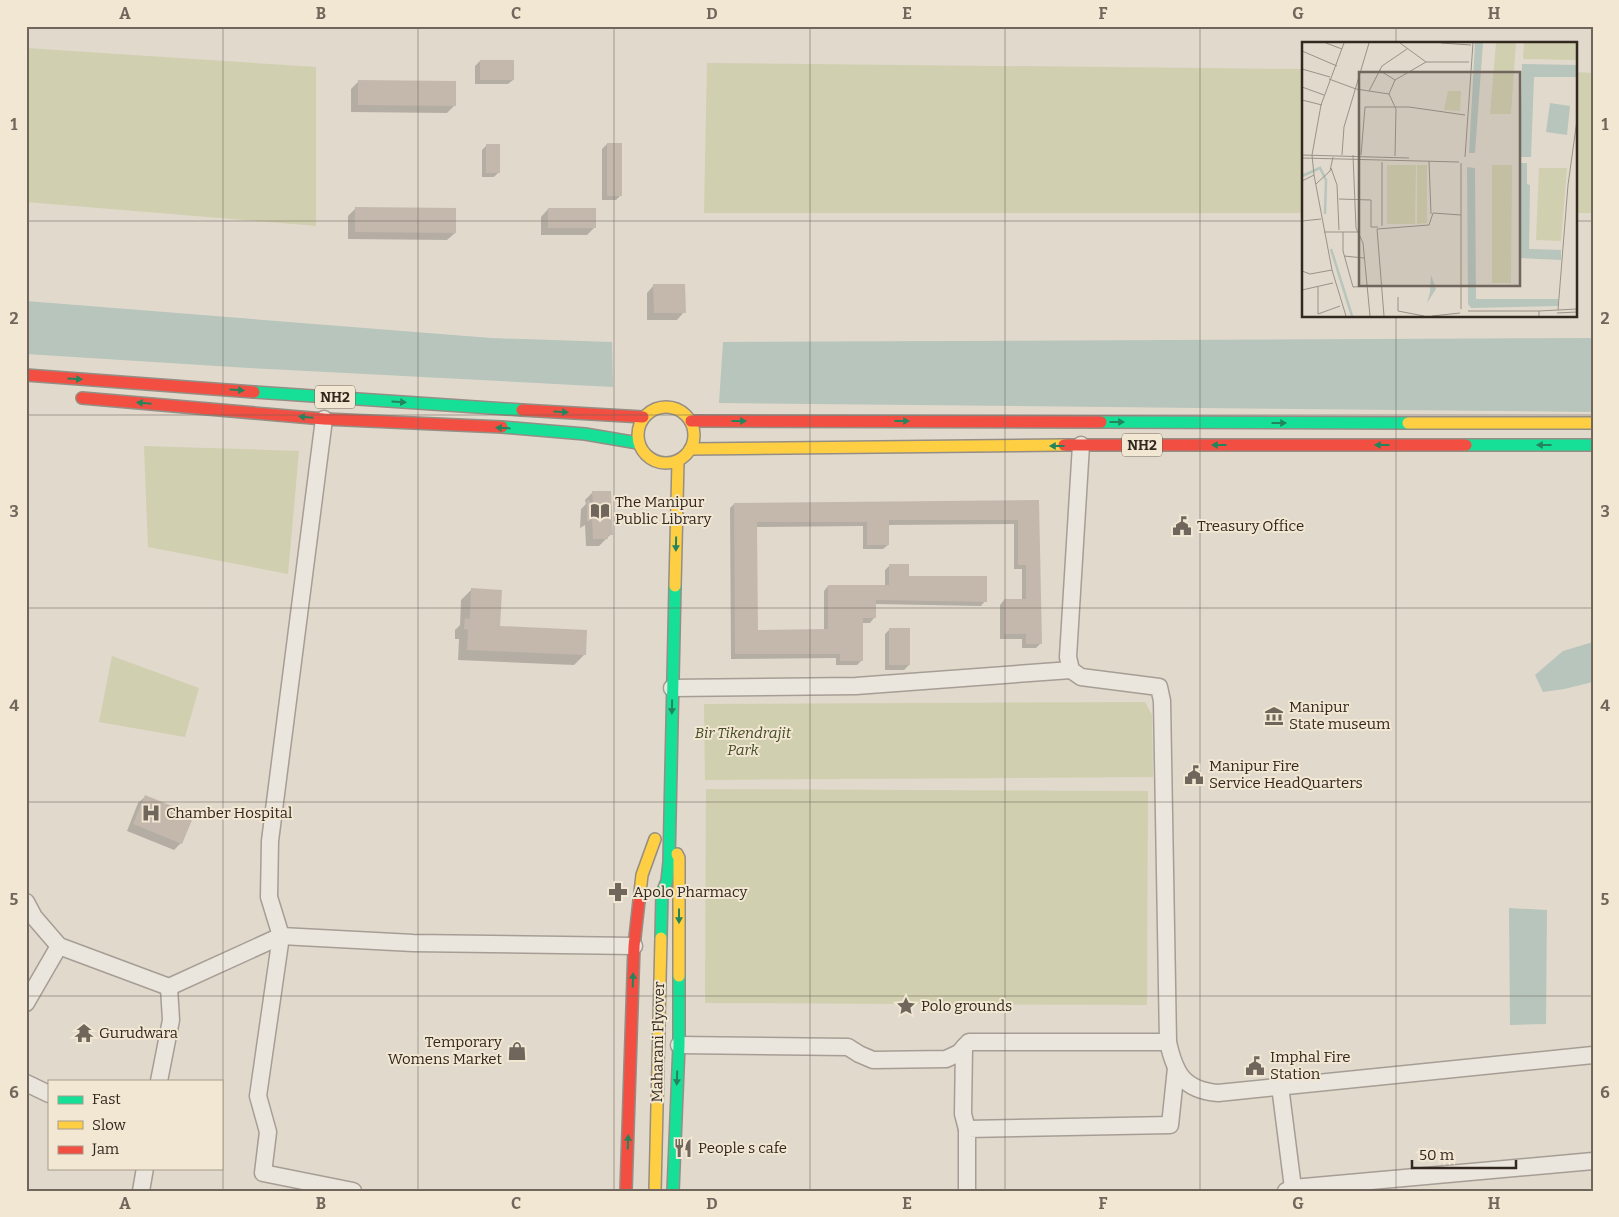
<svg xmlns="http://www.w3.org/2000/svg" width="1619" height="1217" font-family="Bitter,serif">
	<rect width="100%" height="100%" fill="#e1d9cc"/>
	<!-- green -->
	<g fill="#d0cfb0">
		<path d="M26,48L316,67V226L26,202Z"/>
		<path d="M707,63L1303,69V213H704Z"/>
		<path d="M1575,72L1593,73V213H1575Z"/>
		<path d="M144,446L299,451L288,574L148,547Z"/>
		<path d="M112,656L199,688L185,737L99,722Z"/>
		<path d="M1145,702L1152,715L1153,777L705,780L704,704Z"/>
		<path d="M706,789L1148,791L1147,1005L705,1003Z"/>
	</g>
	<!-- water -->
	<g fill="#b7c5bc">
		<path d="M26,301L491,338L612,342L613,387L249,368L26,354Z"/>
		<path d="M1593,338V412L719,403L723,342Z"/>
		<path d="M1593,642V682L1564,689L1543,692L1535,675L1563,651Z"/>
		<path d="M1509,908L1547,910L1546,1024L1510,1025Z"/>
	</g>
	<!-- shadow -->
	<g fill="#0003">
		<path d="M480,61L513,80L508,84H475V66Z"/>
		<path d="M359,81L455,105L447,113L351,112V89Z"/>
		<path d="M607,144L621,195L616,200H602V149Z"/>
		<path d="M487,145L498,173L494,177H482V150Z"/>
		<path d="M356,208L455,233L447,240L348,239V216Z"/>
		<path d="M548,209L595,227L587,235H541V217Z"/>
		<path d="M654,285L684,312L677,320H647V293Z"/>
		<path d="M593,492L611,534L599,546H586L585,525L580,528L581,509L586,504L585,500Z"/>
		<path d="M1038,502L1041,643L1036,648H1022V639H1000V605L1004,600H1022V569H1014V524L888,525V545L883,549H863V526L756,527L757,631H824V591L828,586H885V570L890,565L908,577L985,601L981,606L874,604V618L870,623H862V660L857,665H836V658L731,659L730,508L734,504Z"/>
		<path d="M471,590L499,628L584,655L574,665L458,660L459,639H455V630L460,625L461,600Z"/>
		<path d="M890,629L909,665L904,670H885V634Z"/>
		<path d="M146,796L181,843L174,850L127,831L138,803Z"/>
	</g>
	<!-- building -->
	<g fill="#c4b8ad">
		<rect x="480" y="60" width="34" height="20"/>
		<path d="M358,80L456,81V106L358,105Z"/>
		<rect x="607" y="143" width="15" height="53"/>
		<rect x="486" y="144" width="14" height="29"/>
		<path d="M355,207L456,208V233L355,232Z"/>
		<rect x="548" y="208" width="48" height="20"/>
		<path d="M653,284H685L686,313H654Z"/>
		<path d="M592,491H611L613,535H608V539H593L592,519L587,522V500L593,503Z"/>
		<path d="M1039,500L1042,644H1026V634H1004V599H1026V565H1018V520H889V545H867V522H757L758,630L828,629V585H889V564H909V576H987V602L876,600V618H863V661H840V654H735L734,503Z"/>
		<path d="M471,588L502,590L500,626L587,630L586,655L467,650L468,630L464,629L465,618L470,619Z"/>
		<rect x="889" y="628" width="21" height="37"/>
		<path d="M145,795L194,815L182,844L133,824Z"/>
	</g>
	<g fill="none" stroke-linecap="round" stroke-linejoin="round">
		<!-- street casing -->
		<g stroke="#a69e95" stroke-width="19">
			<g id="street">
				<path d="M324,419L270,841L269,897L281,936L258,1096L268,1132L263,1173L353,1191"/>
				<path d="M1081,445L1068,657L1071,670L1081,677L1159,687L1162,701L1168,1042C1175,1073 1183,1090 1218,1093L1593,1055"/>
				<path d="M672,688L856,686L1071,670"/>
				<path d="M26,902L34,917L59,946L169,987L281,936L413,943L634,946"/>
				<path d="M26,1003L59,946"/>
				<path d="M679,1045L848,1047L859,1054L873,1060L946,1059L959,1053L969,1042H1168"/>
				<path d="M964,1047L963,1114L967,1129"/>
				<path d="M159,1081L171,1020L169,987"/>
				<path d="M26,1083L49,1094"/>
				<path d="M1280,1086L1293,1188"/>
				<path d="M141,1191L145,1168"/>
				<path d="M967,1191V1129L1170,1125L1176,1068"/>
				<path d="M1286,1191L1293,1188L1593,1161"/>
			</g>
		</g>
		<!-- fast casing -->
		<g stroke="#958e85" stroke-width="14">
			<g id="fast">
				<path d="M254,392L522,410"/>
				<path d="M1101,422L1408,423"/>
				<path d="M502,427L585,434L638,443"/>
				<path d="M1466,445H1593"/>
				<path d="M661,938L662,893L667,881L669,862L675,586"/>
				<path d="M673,1191L679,1045V976"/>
			</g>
		</g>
		<!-- slow casing -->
		<g stroke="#958e85" stroke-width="14">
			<g id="slow">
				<circle cx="666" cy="435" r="28"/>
				<path d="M1408,423H1593"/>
				<path d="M690,449L1064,445"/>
				<path d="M675,586L678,461"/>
				<path d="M677,854L679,858V976"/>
				<path d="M639,901L642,875L655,839"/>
				<path d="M655,1191L661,938"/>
			</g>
		</g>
		<!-- jam casing -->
		<g stroke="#958e85" stroke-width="14">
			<g id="jam">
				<path d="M26,375L254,392"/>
				<path d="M82,398L324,419L502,427"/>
				<path d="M522,410L643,417"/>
				<path d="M691,421L1101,422"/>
				<path d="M1064,445H1466"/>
				<path d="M626,1191L634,946L639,901"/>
			</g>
		</g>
		<!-- street -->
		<use href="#street" stroke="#eae5dd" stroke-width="16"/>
		<!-- fast -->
		<use href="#fast" stroke="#16e098" stroke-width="11"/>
		<!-- slow -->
		<use href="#slow" stroke="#ffcf43" stroke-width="11"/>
		<!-- jam -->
		<use href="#jam" stroke="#f24e42" stroke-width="11"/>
	</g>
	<!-- one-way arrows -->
	<defs><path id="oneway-solid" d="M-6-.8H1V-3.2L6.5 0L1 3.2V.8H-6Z" transform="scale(1.25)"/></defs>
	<g fill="#24845c">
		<use href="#oneway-solid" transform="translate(75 379) rotate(4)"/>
		<use href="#oneway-solid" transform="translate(237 390) rotate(4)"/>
		<use href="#oneway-solid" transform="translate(399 402) rotate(4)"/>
		<use href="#oneway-solid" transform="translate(144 403) rotate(-175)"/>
		<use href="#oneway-solid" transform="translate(561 412) rotate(3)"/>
		<use href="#oneway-solid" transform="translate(306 417) rotate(-175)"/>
		<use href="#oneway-solid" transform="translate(739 421)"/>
		<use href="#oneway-solid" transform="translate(902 421)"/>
		<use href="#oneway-solid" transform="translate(1117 422)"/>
		<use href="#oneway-solid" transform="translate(1279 423)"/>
		<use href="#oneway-solid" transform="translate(503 428) rotate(-177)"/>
		<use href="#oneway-solid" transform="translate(1219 445) rotate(180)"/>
		<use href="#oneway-solid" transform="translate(1382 445) rotate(180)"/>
		<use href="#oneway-solid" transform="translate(1544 445) rotate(180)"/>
		<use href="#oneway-solid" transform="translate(1057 446) rotate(180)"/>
		<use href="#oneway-solid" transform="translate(676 544) rotate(91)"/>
		<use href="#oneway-solid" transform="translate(672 707) rotate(91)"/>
		<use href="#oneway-solid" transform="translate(679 916) rotate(90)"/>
		<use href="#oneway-solid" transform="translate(633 980) rotate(-88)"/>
		<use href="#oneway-solid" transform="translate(677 1078) rotate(92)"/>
		<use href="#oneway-solid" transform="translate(628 1142) rotate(-88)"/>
	</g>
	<!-- grid -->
	<path fill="none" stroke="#70665c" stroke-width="1" stroke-opacity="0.55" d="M223,26V1191M418,26V1191M614,26V1191M810,26V1191M1005,26V1191M1200,26V1191M1396,26V44M26,221H1303M1575,221H1593M1396,316V1191M26,415H1593M26,608H1593M26,802H1593M26,996H1593"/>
	<!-- icons -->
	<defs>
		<g id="library-bare" transform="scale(1.5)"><path d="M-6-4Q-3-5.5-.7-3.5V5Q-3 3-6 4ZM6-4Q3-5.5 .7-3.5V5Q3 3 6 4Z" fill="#70665c" stroke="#f1e7d2" stroke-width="2.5" paint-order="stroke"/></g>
		<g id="civic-bare" transform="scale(1.5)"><path d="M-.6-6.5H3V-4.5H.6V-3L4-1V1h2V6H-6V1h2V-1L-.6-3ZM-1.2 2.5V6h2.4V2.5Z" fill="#70665c" stroke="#f1e7d2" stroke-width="2.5" paint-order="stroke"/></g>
		<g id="museum-bare" transform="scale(1.5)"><path d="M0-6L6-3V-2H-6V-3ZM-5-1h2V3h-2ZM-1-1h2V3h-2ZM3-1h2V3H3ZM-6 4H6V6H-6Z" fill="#70665c" stroke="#f1e7d2" stroke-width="2.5" paint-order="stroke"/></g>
		<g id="hospital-bare" transform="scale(1.5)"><path d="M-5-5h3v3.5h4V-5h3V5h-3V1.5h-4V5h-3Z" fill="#70665c" stroke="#f1e7d2" stroke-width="2.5" paint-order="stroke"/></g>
		<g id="pharmacy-bare" transform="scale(1.5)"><path d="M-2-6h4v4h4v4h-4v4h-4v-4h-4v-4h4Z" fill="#70665c" stroke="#f1e7d2" stroke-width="2.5" paint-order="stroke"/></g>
		<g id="sight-bare" transform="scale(1.5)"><path d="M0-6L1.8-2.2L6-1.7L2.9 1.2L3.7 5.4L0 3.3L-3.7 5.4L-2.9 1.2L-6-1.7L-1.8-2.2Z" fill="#70665c" stroke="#f1e7d2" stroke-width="2.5" paint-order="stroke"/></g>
		<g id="temple-bare" transform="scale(1.5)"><path d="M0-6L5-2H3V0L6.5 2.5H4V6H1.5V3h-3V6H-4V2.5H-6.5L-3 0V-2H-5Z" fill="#70665c" stroke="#f1e7d2" stroke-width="2.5" paint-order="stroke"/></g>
		<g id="shop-bare" transform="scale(1.5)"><path d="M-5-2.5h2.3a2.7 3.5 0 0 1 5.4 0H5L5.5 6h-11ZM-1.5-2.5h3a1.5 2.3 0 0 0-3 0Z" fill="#70665c" stroke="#f1e7d2" stroke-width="2.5" paint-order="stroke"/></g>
		<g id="restaurant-bare" transform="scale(1.5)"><path d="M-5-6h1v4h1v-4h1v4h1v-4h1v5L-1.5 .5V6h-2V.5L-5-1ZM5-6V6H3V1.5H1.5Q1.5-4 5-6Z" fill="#70665c" stroke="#f1e7d2" stroke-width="2.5" paint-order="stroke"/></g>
	</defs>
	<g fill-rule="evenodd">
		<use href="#library-bare" x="600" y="511"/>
		<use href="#civic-bare" x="1182" y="526"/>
		<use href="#museum-bare" x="1274" y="716"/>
		<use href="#civic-bare" x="1194" y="775"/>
		<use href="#hospital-bare" x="151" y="813"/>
		<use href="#pharmacy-bare" x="618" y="892"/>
		<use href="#sight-bare" x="906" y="1006"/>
		<use href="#temple-bare" x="84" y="1033"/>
		<use href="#shop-bare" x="517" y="1051"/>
		<use href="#civic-bare" x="1255" y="1066"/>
		<use href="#restaurant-bare" x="683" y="1148"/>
	</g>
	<g text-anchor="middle" stroke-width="4" stroke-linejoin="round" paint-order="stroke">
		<!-- shield labels -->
		<g fill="#f1e7d2" stroke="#6c6155" stroke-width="1">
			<rect x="315" y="385.5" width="40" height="23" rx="4"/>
			<rect x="1122" y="433.5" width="40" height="23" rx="4"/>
		</g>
		<g font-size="14" font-weight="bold" fill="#33281f">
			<text x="335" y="402">NH2</text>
			<text x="1142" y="450">NH2</text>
		</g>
		<!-- poi labels -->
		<g font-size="15" fill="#33281f" stroke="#f1e7d2" text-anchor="start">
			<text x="615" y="507">The Manipur<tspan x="615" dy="17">Public Library</tspan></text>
			<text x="1197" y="531">Treasury Office</text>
			<text x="1289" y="712">Manipur<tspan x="1289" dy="17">State museum</tspan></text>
			<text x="1209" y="771">Manipur Fire<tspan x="1209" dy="17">Service HeadQuarters</tspan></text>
			<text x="166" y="818">Chamber Hospital</text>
			<text x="633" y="897">Apolo Pharmacy</text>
			<text x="921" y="1011">Polo grounds</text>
			<text x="99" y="1038">Gurudwara</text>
			<text x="502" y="1047" text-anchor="end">Temporary<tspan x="502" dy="17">Womens Market</tspan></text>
			<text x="1270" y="1062">Imphal Fire<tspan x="1270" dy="17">Station</tspan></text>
			<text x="698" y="1153">People s cafe</text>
		</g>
		<!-- park labels -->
		<g font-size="15" font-style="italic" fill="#454d27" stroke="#f1e7d2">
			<text x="743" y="738">Bir Tikendrajit<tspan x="743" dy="17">Park</tspan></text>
		</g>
		<!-- street labels -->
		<g font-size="15" fill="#33281f" stroke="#f1e7d2">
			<text transform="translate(658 1042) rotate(-89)" y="5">Maharani Flyover</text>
		</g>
	</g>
	<!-- overview -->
	<g transform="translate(1302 42)">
		<rect width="275" height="275" fill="#e1d9cc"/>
		<path d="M194,1H214L209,72H188ZM222,1H275V18L221,17ZM146,49H159L158,69L142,68ZM85,123H114L113,182H85ZM115,123H125V181L115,182ZM190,123H210L209,241H190ZM237,126H265L259,199L234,198Z" fill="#d0cfb0"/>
		<path d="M173,1H181L173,111H167ZM220,22L275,23V35H232L229,115H218ZM248,61L268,64L265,93L244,90ZM218,121H225V142L228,143L227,207L259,208V218L217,216ZM165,125L173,126L174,257H256V264L169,266L166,262ZM129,233L134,247L125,261L128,250Z" fill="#b7c5bc"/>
		<path fill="none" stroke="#b7c5bc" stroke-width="2.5" d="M0,134L18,126L24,138L23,172M29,207L50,274"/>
		<path fill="none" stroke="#9b9287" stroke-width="1" d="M24,1L40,7M98,1L124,20M139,1L169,3M0,9L35,24M0,27L28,35M77,28L93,38M27,37L54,47L87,52M0,45L22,53M67,49L80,24L105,7M0,58L20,63M0,113L107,116M40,113L42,85L67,1M51,113L54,186L61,201L68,274M59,113L63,65H107L163,73M93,114L94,67L87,52L93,38L124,20H167M163,115L171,1M0,116L157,120M127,119L129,172M80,120V184M159,121V267M29,126L35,143L37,188M12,133L10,113L19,63L42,1M0,139L12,133L30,228L44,274M14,142L28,129L31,115M37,157L69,158V185H76M0,179L19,177M22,190H56M41,190V209L51,245L65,244M42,214L62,216M0,229L8,232L30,228M16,245V272M0,248L31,241M96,255V269L122,274M256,268L266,143L275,78M166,269H237V274M237,269L275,267M255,271L275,270M16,272L38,264M82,274L75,187L127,183L131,171L159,173M130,274L158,271"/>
		<path fill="#70665c" fill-opacity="0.15" stroke="#70665c" stroke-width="2.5" d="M57,30H218V244H57Z"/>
		<rect width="275" height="275" fill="none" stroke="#33281f" stroke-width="2.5"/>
	</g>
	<!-- border -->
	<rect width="1619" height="1217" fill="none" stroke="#f1e7d2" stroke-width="55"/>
	<!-- legend -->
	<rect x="48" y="1080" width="175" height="90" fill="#f1e7d2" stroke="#a59b8a"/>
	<rect x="58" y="1096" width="25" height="8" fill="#16e098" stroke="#a59b8a"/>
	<text x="92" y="1104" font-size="15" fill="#33281f">Fast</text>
	<rect x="58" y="1121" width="25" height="8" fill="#ffcf43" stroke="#a59b8a"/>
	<text x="92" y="1130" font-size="15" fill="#33281f">Slow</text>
	<rect x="58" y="1146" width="25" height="8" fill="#f24e42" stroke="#a59b8a"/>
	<text x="92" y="1154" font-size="15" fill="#33281f">Jam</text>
	<!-- scale -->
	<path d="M1412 1160v8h104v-8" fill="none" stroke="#33281f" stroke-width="2.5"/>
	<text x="1419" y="1160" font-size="15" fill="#33281f" stroke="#f1e7d2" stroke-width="4" paint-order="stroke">50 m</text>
	<rect x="28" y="28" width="1564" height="1162" fill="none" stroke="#70665c" stroke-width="2"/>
	<g font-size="16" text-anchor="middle" font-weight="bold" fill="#70665c">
		<text x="125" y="19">A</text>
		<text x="321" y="19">B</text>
		<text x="516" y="19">C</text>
		<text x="712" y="19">D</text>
		<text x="907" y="19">E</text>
		<text x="1103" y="19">F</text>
		<text x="1298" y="19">G</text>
		<text x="1494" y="19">H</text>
		<text x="14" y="130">1</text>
		<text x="1605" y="130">1</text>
		<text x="14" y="324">2</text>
		<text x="1605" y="324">2</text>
		<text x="14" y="517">3</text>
		<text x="1605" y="517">3</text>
		<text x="14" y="711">4</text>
		<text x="1605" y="711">4</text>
		<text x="14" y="905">5</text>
		<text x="1605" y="905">5</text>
		<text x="14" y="1098">6</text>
		<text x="1605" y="1098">6</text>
		<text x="125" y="1209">A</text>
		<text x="321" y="1209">B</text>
		<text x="516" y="1209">C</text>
		<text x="712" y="1209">D</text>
		<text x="907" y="1209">E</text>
		<text x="1103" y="1209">F</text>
		<text x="1298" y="1209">G</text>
		<text x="1494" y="1209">H</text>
	</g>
</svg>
